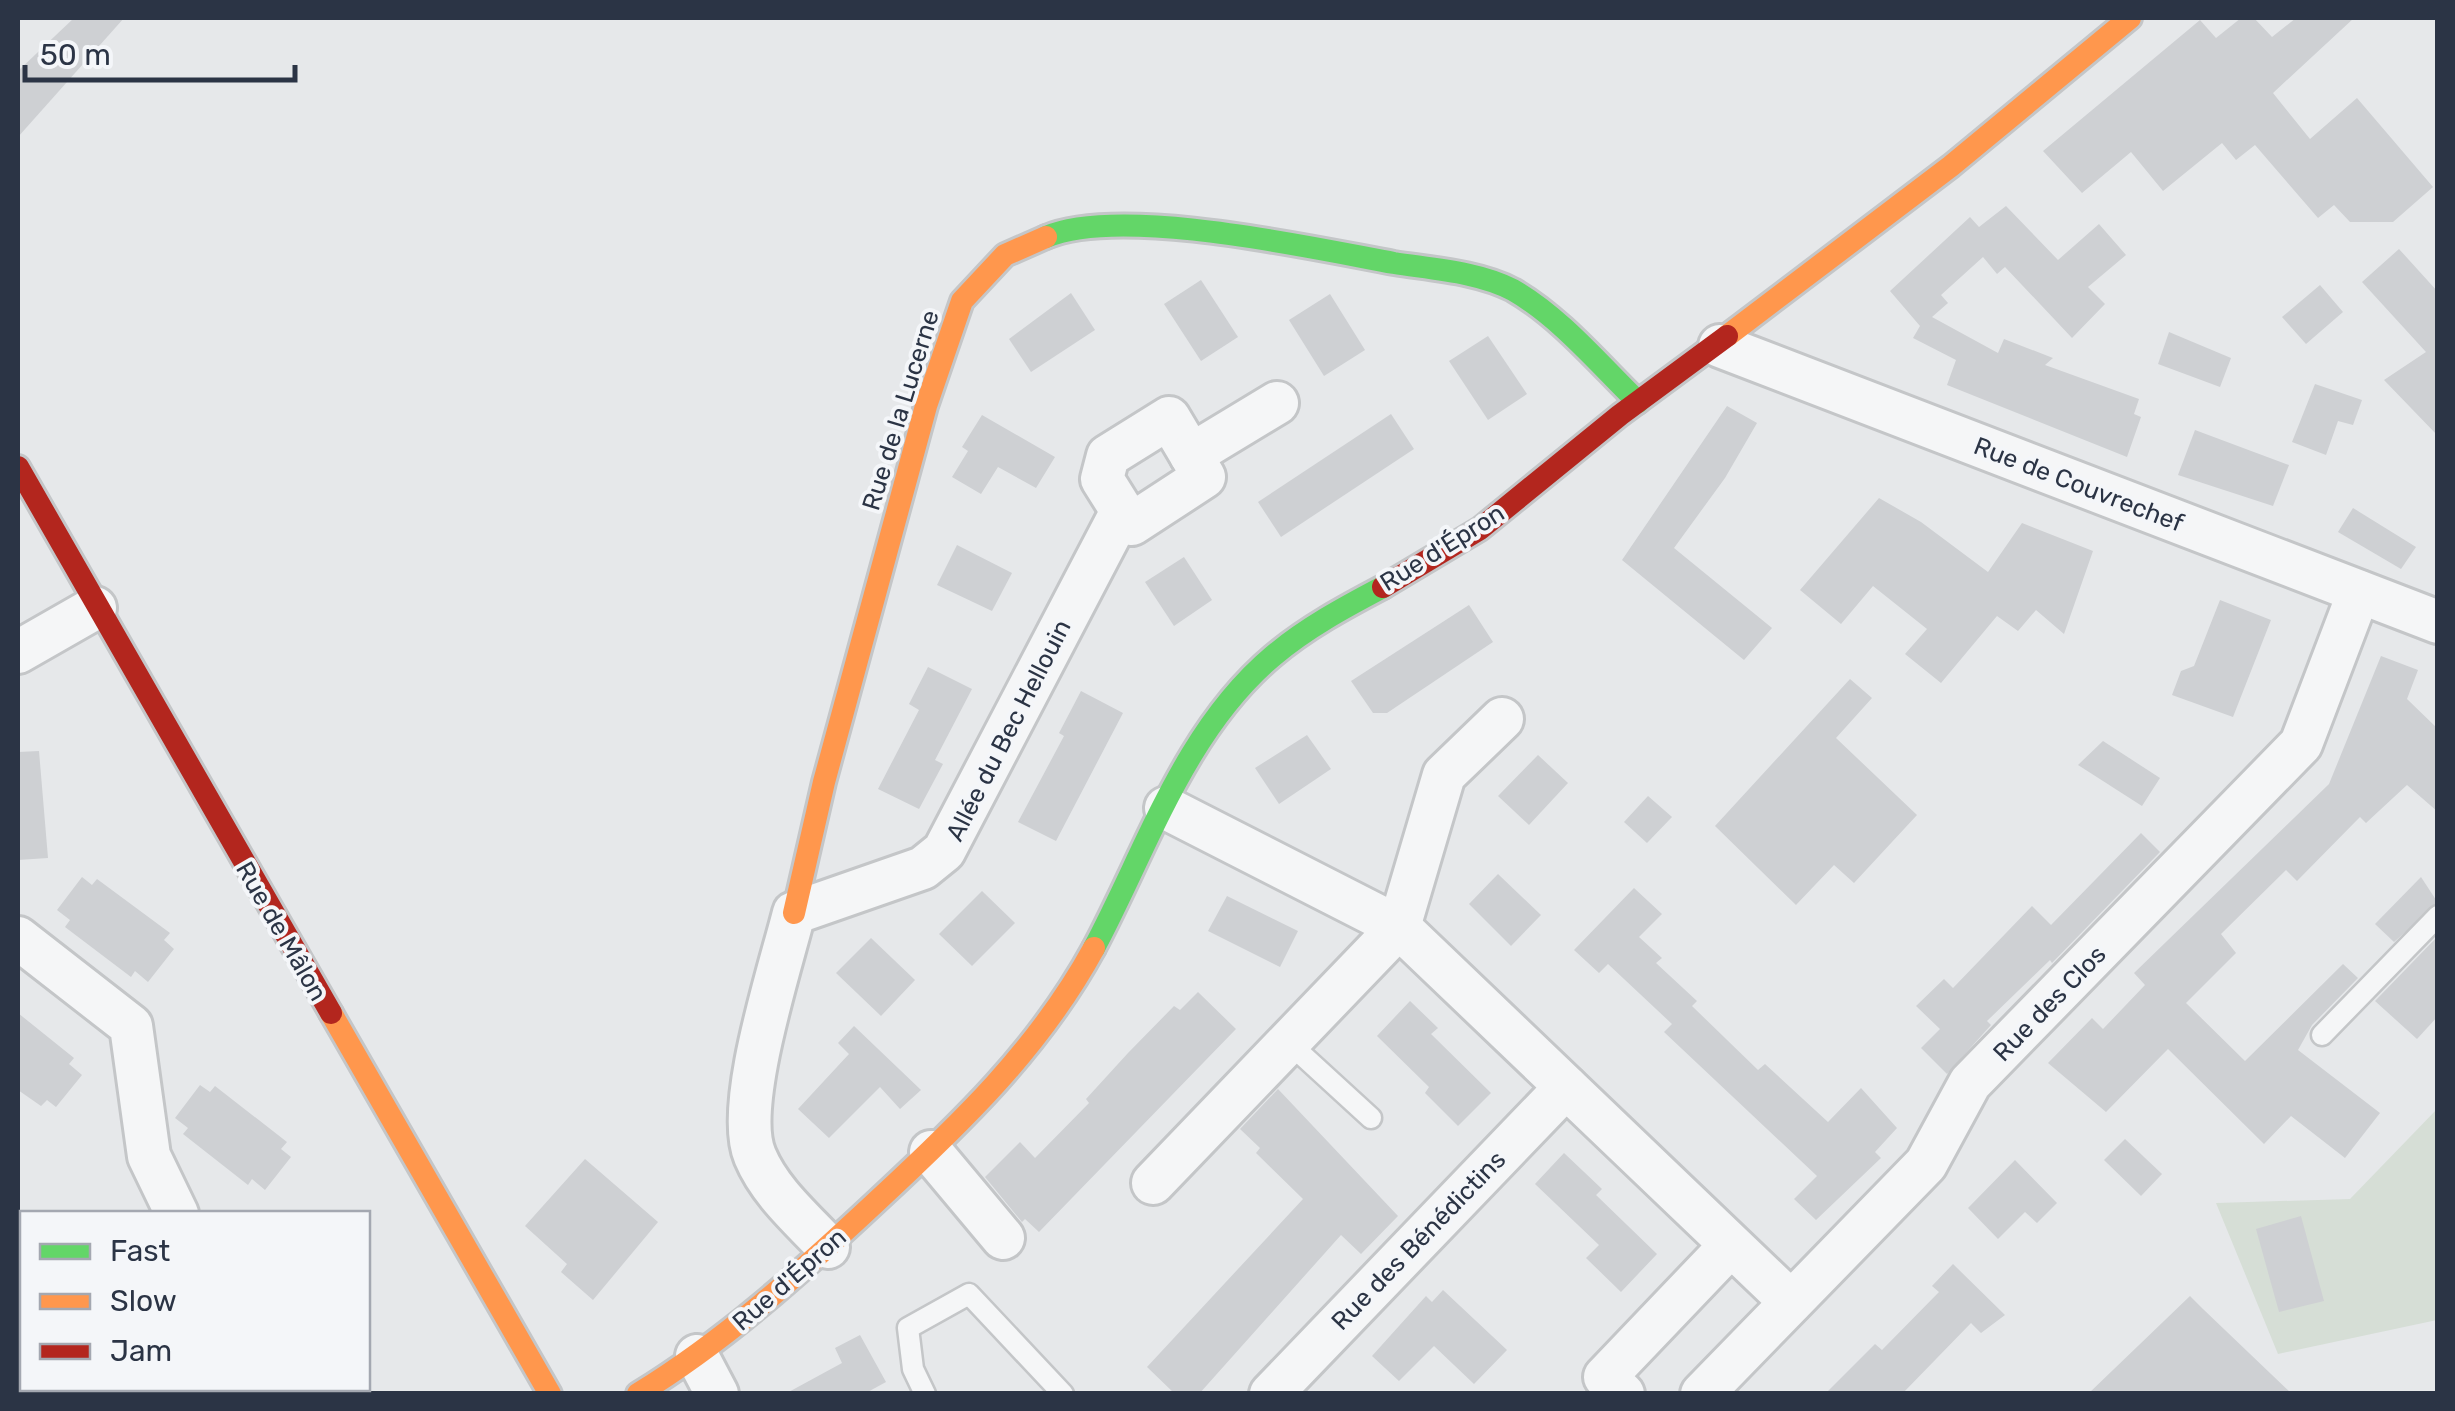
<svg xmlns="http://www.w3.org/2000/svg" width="2455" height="1411" font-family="Rubik,sans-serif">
	<rect width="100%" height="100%" fill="#e6e8ea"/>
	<!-- green -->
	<path fill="#d6ded6" d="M2437,1109V1320L2278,1354L2216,1203L2350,1199Z"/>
	<!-- building -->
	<g fill="#ced0d3">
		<path d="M74,18H124L18,137V71Z"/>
		<path d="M2241,18H2254L2272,37L2296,18H2354L2273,93L2310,139L2357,98L2433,187L2393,222H2350L2334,205L2318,218L2255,145L2236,160L2222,143L2163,191L2131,152L2082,193L2043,151L2200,20L2216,38Z"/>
		<path d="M2006,206L2058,260L2099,224L2126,255L2088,287L2105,304L2072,338L2005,267L1997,274L1983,257L1941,295L1948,303L1932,317L1998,353L2004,339L2053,358L2045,365L2139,399L2134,414L2141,417L2127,457L1947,385L1956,360L1913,338L1920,326L1890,291L1970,217L1979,227Z"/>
		<path d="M2399,249L2438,292V436L2384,380L2426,352L2362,282Z"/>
		<path d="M1201,280L1238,337L1201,361L1164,304Z"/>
		<path d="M2320,285L2343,312L2306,344L2282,317Z"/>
		<path d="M1071,293L1095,330L1031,372L1009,339Z"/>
		<path d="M1330,294L1365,350L1324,376L1289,320Z"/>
		<path d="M2169,332L2231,358L2220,387L2158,364Z"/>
		<path d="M1488,336L1527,394L1488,420L1449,361Z"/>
		<path d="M2315,384L2362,400L2353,425L2338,421L2326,455L2292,442Z"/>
		<path d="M1727,406L1757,423L1725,478L1674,548L1772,628L1744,660L1622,560Z"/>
		<path d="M1391,414L1414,449L1281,537L1258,502Z"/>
		<path d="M982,415L1055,457L1036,488L998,467L981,494L952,477L968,451L962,447Z"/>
		<path d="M2195,430L2289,465L2273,506L2178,475Z"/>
		<path d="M1879,498L1921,522L1988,572L2022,523L2093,551L2064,634L2036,610L2018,631L1997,616L1941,683L1905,654L1927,629L1873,586L1841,624L1800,590Z"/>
		<path d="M2353,508L2416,547L2401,569L2338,532Z"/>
		<path d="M957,545L1012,573L992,611L937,585Z"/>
		<path d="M1184,557L1212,600L1174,626L1145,582Z"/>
		<path d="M2220,600L2271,620L2233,717L2172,695L2181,671L2194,666Z"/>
		<path d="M1469,605L1493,642L1387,713H1373L1351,681Z"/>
		<path d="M2381,656L2418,670L2407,699L2438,729V812L2407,785L2366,823L2360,817L2297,881L2286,870L2221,934L2236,953L2186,1003L2245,1061L2343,964L2358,978L2312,1025L2298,1050L2380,1113L2345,1158L2291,1116L2264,1144L2168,1049L2106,1112L2048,1063L2092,1018L2103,1029L2145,985L2134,973L2329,784Z"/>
		<path d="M928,667L972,689L935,760L943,764L919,809L878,789L919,710L909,704Z"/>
		<path d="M1850,679L1872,698L1836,738L1917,815L1854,883L1834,865L1796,905L1715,826Z"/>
		<path d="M1081,691L1123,713L1056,841L1018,822L1064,736L1059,733Z"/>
		<path d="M1307,735L1331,769L1279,804L1255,768Z"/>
		<path d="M2103,741L2160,778L2142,806L2078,765Z"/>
		<path d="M39,751L48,858L18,860V752Z"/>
		<path d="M1538,755L1568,783L1529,825L1498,796Z"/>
		<path d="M1648,796L1672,817L1647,843L1624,822Z"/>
		<path d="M2141,833L2160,852L2052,963L2050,960L1987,1021L1991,1025L1947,1074L1921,1048L1940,1029L1916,1006L1944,979L1953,988L2032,906L2051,925Z"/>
		<path d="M1498,874L1541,915L1511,946L1469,904Z"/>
		<path d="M82,877L92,885L97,879L170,933L164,940L174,949L148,982L135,971L131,977L65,927L70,920L57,910Z"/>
		<path d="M2421,877L2438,903L2394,942L2375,924Z"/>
		<path d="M1634,888L1662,914L1639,937L1662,958L1656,963L1697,1001L1692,1006L1758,1070L1765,1064L1828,1122L1861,1088L1897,1128L1875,1152L1881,1158L1816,1220L1794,1199L1817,1176L1664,1032L1672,1024L1608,964L1599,973L1574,950Z"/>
		<path d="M982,891L1015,923L972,966L939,934Z"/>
		<path d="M1227,896L1298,931L1280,967L1208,931Z"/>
		<path d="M2438,936V1016L2417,1039L2375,1001Z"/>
		<path d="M871,938L915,980L881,1016L836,973Z"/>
		<path d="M1198,992L1236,1029L1039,1232L1025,1219L1022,1222L985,1177L1020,1142L1035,1158L1089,1103L1086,1099L1128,1053L1174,1006L1180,1010Z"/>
		<path d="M1410,1001L1438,1028L1431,1034L1491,1093L1458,1126L1425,1093L1429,1087L1377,1036Z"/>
		<path d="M18,1013L74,1058L69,1064L82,1075L56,1107L47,1100L41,1106L18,1090Z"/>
		<path d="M854,1026L921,1090L900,1109L880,1087L829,1138L798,1109L849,1054L838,1043Z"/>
		<path d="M200,1085L210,1092L215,1086L287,1142L281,1149L291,1157L265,1190L252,1179L248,1185L183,1134L188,1128L175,1118Z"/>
		<path d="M1278,1089L1398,1216L1361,1254L1341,1235L1199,1394H1175L1147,1367L1303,1199L1256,1153L1260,1148L1240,1129Z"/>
		<path d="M2125,1139L2162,1174L2141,1196L2104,1160Z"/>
		<path d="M1564,1153L1602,1189L1596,1195L1657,1254L1621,1292L1586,1258L1599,1245L1535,1184Z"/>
		<path d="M585,1159L658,1222L593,1300L561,1272L567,1264L525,1226Z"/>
		<path d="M2015,1160L2057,1203L2037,1223L2025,1212L1998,1239L1968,1208Z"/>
		<path d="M2301,1216L2324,1301L2279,1312L2256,1229Z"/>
		<path d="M1953,1264L2005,1315L1981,1333L1971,1323L1902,1394H1825L1875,1344L1882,1350L1939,1292L1932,1286Z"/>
		<path d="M1443,1290L1507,1350L1474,1384L1434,1346L1399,1381L1372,1356L1426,1296L1432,1302Z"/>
		<path d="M2190,1296L2203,1309L2292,1394H2088Z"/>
		<path d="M860,1335L886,1382L864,1394H785L842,1363L835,1348Z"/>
	</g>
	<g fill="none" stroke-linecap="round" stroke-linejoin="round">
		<!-- lane casing -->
		<g stroke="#c4c6c8" stroke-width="25">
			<g id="lane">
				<path d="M2322,1035L2438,916"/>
				<path d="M1288,1042L1371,1118"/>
				<path d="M925,1394L913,1369L908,1328L969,1294L1063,1394"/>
			</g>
		</g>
		<!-- street casing -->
		<g stroke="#c4c6c8" stroke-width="48">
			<g id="street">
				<path d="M1720,346L2438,622"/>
				<path d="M1122,511L1102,479L1108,456L1169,418L1191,455"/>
				<path d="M18,652L95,608"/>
				<path d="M1166,808L1399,927L1791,1302"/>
				<path d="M18,938L131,1026L149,1156L177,1214"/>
				<path d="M931,1152L1003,1238"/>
				<path d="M1153,1183L1399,927L1444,775L1502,719"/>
				<path d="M828,1247C802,1219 770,1192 755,1156C734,1107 780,969 794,913L923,868L944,851L1122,511L1132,524L1204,477L1191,455L1277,403"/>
				<path d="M697,1356L717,1394"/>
				<path d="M18,1359L22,1358"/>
				<path d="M1271,1394L1566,1087"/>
				<path d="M1623,1394L1605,1377L1730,1246"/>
				<path d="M1702,1394L1926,1164L1970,1083L2301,744L2359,592"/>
			</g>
		</g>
		<!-- fast casing -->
		<g stroke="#c4c6c8" stroke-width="28">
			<g id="fast">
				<path d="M1046,237C1120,205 1312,248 1394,263C1432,269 1479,272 1513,290C1560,317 1599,364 1638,402"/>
				<path d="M1094,948C1147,849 1184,731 1273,656C1306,628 1345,607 1383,587"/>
			</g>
		</g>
		<!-- slow casing -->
		<g stroke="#c4c6c8" stroke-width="28">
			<g id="slow">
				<path d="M1727,336L1951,166L2130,18"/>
				<path d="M794,913L824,782L926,406L962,301L1005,255L1046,237"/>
				<path d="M331,1013L550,1394"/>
				<path d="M638,1394C726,1340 801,1272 876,1202C959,1125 1039,1049 1094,948"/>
			</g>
		</g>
		<!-- jam casing -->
		<g stroke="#c4c6c8" stroke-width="28">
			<g id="jam">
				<path d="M18,467L331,1013"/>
				<path d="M1383,587L1480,529L1620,415L1727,336"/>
			</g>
		</g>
		<!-- lane -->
		<use href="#lane" stroke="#f5f6f7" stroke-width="20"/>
		<!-- street -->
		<use href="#street" stroke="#f5f6f7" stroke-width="42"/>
		<!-- fast -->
		<use href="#fast" stroke="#63d668" stroke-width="22"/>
		<!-- slow -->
		<use href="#slow" stroke="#ff974d" stroke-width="22"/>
		<!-- jam -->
		<use href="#jam" stroke="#b3261e" stroke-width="22"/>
	</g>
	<g text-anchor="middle" stroke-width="8" stroke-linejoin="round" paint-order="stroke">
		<!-- street labels -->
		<g font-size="25" fill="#2b3445" stroke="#f4f6f9">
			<text transform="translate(900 410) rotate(-73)" y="9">Rue de la Lucerne</text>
			<text transform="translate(2079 484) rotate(21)" y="9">Rue de Couvrechef</text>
			<text transform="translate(1442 547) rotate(-32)" y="9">Rue d'Épron</text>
			<text transform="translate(1008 730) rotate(-63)" y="9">Allée du Bec Hellouin</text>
			<text transform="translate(282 931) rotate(60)" y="9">Rue de Mâlon</text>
			<text transform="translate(2049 1003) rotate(-46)" y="9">Rue des Clos</text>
			<text transform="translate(1418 1240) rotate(-46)" y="9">Rue des Bénédictins</text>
			<text transform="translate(789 1279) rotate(-41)" y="9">Rue d'Épron</text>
		</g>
	</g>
	<!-- border -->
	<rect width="2455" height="1411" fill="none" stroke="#2b3445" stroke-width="40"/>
	<!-- legend -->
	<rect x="20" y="1211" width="350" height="180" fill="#f4f6f9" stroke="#a4a8b1" stroke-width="2.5"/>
	<rect x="40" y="1244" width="50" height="15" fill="#63d668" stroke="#a4a8b1" stroke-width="2.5"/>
	<text x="110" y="1261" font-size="30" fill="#2b3445">Fast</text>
	<rect x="40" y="1294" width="50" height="15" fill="#ff974d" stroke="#a4a8b1" stroke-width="2.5"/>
	<text x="110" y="1311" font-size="30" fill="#2b3445">Slow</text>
	<rect x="40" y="1344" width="50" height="15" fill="#b3261e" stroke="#a4a8b1" stroke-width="2.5"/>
	<text x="110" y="1361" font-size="30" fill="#2b3445">Jam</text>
	<!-- scale -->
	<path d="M25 65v15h270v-15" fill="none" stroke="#2b3445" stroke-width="5"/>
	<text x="40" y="65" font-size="30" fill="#2b3445" stroke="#f4f6f9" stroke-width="8" paint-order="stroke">50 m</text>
</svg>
